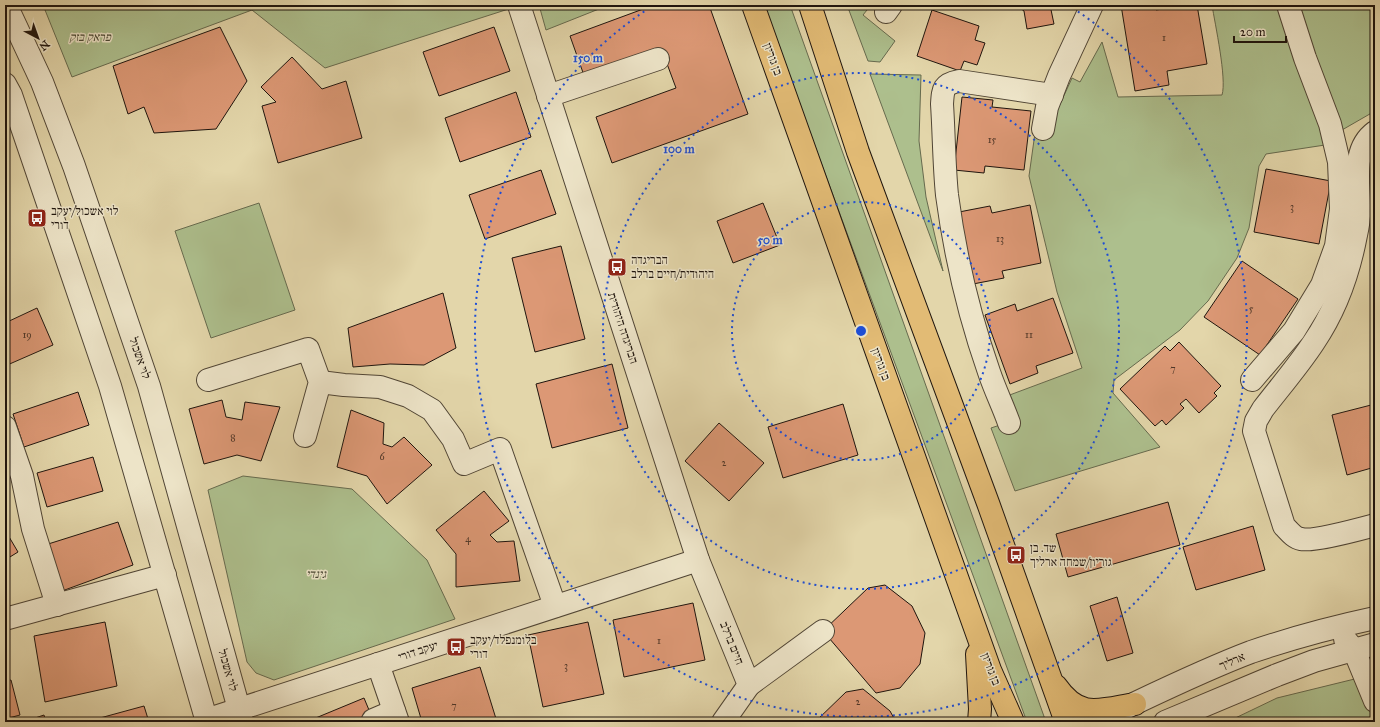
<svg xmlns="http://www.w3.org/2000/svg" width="1380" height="727" font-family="'IM FELL Great Primer','Frank Ruhl Libre',serif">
	<rect width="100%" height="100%" fill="#e3d6aa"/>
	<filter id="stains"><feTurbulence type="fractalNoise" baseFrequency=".005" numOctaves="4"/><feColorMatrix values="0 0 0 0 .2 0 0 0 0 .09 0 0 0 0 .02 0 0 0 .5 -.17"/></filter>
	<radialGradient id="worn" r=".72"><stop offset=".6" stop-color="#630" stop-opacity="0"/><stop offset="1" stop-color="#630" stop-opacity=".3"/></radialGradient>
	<!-- green -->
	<g fill="#adbf8d" stroke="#666a4e">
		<path d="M43,5H521L325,68L252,10L72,77Z"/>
		<path d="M539,5H609L546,30Z"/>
		<path d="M763,5H790L1046,722H1027Z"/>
		<path d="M847,5H871L863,15L895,41L880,62L868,61Z"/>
		<path d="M1212,5H1278L1319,116L1325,145L1266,154L1259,166L1249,228L1237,258L1208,301L1180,330L1114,380L1113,393L1160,447L1015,491L991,428L1018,419L1007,396L1082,368L1057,292L1029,176L1035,133L1056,113L1072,78L1080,82L1102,42L1118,97L1222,95C1227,79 1215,24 1212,5Z"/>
		<path d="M1294,5H1375V111L1342,130Z"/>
		<path d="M870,74L921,75L919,141L926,197L943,271Z"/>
		<path d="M259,203L295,310L211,338L175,231Z"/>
		<path d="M243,476L352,489L427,560L455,619L274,680L256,673L247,662L208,490Z"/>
		<path d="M1375,674V722H1227L1277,698Z"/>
	</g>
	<!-- building -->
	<g fill="#dc9875" stroke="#1f150e">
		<path d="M654,5H709L748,114L612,163L596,117L676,88L663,53L586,81L570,36Z"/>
		<path d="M1016,5H1050L1054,24L1027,29L1024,11Z"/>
		<path d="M1121,5H1155L1156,10L1188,5H1197L1207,64L1167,71L1169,85L1135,91Z"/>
		<path d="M932,10L979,26L975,40L985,43L977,65L964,61L960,71L917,56Z"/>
		<path d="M220,27L247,81L216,129L154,133L144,107L128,114L113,66Z"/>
		<path d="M494,27L510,71L439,96L423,52Z"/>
		<path d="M292,57L322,89L346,81L362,138L278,163L262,106L276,102L261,87Z"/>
		<path d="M516,92L531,137L460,162L445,118Z"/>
		<path d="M962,97L993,100L992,107L1031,111L1024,170L985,166L984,173L954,170Z"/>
		<path d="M1266,169L1331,181L1319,244L1254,232Z"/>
		<path d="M541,170L556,214L485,239L469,195Z"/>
		<path d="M763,203L780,245L733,263L717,221Z"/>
		<path d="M1030,205L1041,263L1002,271L1004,278L973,284L959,212L990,206L992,213Z"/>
		<path d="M561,246L585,339L535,352L512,258Z"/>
		<path d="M1242,261L1298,299L1260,355L1204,317Z"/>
		<path d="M443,293L456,348L424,365L390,364L353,367L348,328Z"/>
		<path d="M1053,298L1073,353L1036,366L1038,373L1010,384L985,315L1015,304L1017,311Z"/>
		<path d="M37,308L53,345L5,366V323Z"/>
		<path d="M1179,342L1221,386L1214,393L1217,396L1199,413L1186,399L1180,404L1184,408L1166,425L1162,420L1155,426L1120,389L1165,346L1170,351Z"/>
		<path d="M612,364L628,428L552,448L536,384Z"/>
		<path d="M78,392L89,425L24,447L13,414Z"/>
		<path d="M222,400L226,417L242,420L245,402L280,407L261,461L237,455L204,464L189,409Z"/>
		<path d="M843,404L858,455L783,478L768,427Z"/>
		<path d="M1375,404V467L1347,475L1332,415Z"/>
		<path d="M351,410L384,423L383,444L392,447L404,437L432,465L387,504L367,476L337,467Z"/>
		<path d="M719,423L764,463L729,501L685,461Z"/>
		<path d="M93,457L103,491L47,507L37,473Z"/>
		<path d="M484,491L509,521L490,535L497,542L514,541L520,581L456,587V554L436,530Z"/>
		<path d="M1168,502L1180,545L1068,577L1056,534Z"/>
		<path d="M118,522L133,565L62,591L45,545Z"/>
		<path d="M1253,526L1265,570L1196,590L1183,547Z"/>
		<path d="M5,530L18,552L5,560Z"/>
		<path d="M885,585L912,606L925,633L920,664L900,688L876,693L823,631L868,588Z"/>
		<path d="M1117,597L1133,653L1107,661L1090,606Z"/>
		<path d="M693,603L705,660L624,677L613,620Z"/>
		<path d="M105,622L117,686L45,702L34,636Z"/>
		<path d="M588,622L604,694L543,707L528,635Z"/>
		<path d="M480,667L497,722H422L412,688Z"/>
		<path d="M11,680L20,715L5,719V681Z"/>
		<path d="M863,689L890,711L896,722H815L846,692Z"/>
		<path d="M364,698L374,722H306Z"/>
		<path d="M144,706L149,722H101L100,718Z"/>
		<path d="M44,715L46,722H23Z"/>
	</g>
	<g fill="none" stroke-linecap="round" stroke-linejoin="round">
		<!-- minor casing -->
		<g stroke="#504535" stroke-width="24">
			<g id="minor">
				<path d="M6,5L42,82L74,166L149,386L239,709L242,722"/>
				<path d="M519,5L698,560L749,685L723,722"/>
				<path d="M886,12L891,5"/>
				<path d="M5,84L11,95L110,386L207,722"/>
				<path d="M548,96L658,59"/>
				<path d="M1043,129L1047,107L1059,76L1092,5"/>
				<path d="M1375,132C1352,149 1359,180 1359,205C1360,215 1358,226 1356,235C1349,272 1335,311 1314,342C1299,365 1280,387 1263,409L1256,421L1254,431L1284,526C1289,531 1294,538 1301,539C1313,542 1360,529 1375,525"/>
				<path d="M208,380L308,349L320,382L305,436"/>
				<path d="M1252,380L1294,331L1322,285L1336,246L1341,209L1339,162L1330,124L1305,58L1288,5"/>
				<path d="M320,382L344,385L380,387L408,396L432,410L453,439L464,464L500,449L555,606"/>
				<path d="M1009,423C1003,406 995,390 989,372C969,315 955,255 947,195C944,165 944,134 942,104C943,89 943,84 959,81L1052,95"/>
				<path d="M5,427L22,476L33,529L57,605"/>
				<path d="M5,619L165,575"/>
				<path d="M1345,639L1354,650L1375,701"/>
				<path d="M378,664L398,722"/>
				<path d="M749,685L823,631"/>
				<path d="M206,720L698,560"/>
				<path d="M373,720L394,711"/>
				<path d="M1095,722C1147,698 1198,672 1251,652C1292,638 1333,627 1375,618"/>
				<path d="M1165,722L1277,675L1314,661L1375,644"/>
			</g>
		</g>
		<!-- major casing -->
		<g stroke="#1f150e" stroke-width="24">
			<g id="major">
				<path d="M753,5L990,670L1013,722"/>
				<path d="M810,5L858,152L988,503L1066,722"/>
				<path d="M977,654L980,709L979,722"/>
				<path d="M1056,686C1080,720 1099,710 1135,704"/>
			</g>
		</g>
		<!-- minor -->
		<use href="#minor" stroke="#ede4c8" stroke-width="22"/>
		<!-- major -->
		<use href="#major" stroke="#e2bb75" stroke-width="22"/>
	</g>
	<!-- distance rings -->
	<g fill="none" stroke="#1d4ed8" stroke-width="2" stroke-dasharray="2 4">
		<circle cx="861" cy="331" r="129"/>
		<circle cx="861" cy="331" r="258"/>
		<path d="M1068 5A386 386 0 1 1 654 5"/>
	</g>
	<!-- icons -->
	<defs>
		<g id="bus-square" transform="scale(1)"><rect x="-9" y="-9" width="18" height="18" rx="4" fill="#8f2418" stroke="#ede4c8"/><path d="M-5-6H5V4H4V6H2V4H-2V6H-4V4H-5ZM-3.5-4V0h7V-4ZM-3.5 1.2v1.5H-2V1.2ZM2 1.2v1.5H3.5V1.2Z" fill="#fff"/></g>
	</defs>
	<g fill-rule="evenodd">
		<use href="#bus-square" x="37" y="218"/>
		<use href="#bus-square" x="617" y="267"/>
		<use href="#bus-square" x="1016" y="555"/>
		<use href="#bus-square" x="456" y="647"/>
	</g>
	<g text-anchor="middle" stroke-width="3" stroke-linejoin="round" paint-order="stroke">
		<!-- number labels -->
		<g font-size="10" fill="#4e3628">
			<text x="1164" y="41">1</text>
			<text x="992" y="143">15</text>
			<text x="1292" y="210">3</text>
			<text x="1000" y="242">13</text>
			<text x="1251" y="312">5</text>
			<text x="27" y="338">19</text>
			<text x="1029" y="338">11</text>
			<text x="1173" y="372">7</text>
			<text x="233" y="441">8</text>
			<text x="382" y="460">6</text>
			<text x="724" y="466">2</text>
			<text x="468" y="542">4</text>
			<text x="659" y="644">1</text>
			<text x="566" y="669">3</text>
			<text x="858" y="705">2</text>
			<text x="454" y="709">7</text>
		</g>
		<!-- park labels -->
		<g font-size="12" font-style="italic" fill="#4a4834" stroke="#ede4c8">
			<text x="90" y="41">פראק בזק</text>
			<text x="316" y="578">גינדי</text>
		</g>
		<!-- street labels -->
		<g font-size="12" fill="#1f150e" stroke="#ede4c8">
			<text transform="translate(773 59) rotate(70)" y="4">בן גוריון</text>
			<text transform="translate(623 328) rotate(72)" y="4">הבריגדה היהודית</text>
			<text transform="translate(140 358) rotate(71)" y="4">לוי אשכול</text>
			<text transform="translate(881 364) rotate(70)" y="4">בן גוריון</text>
			<text transform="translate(732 643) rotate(68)" y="4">חיים ברלב</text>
			<text transform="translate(418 651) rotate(-18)" y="4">יעקב דורי</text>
			<text transform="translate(1232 661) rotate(-23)" y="4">ארליך</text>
			<text transform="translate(991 669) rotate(69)" y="4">בן גוריון</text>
			<text transform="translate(228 670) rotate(74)" y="4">לוי אשכול</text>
		</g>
		<!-- poi labels -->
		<g font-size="12" fill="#1f150e" stroke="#ede4c8" text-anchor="start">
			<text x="51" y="215">לוי אשכול/יעקב<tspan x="51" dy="14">דורי</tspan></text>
			<text x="631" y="264">הבריגדה<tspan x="631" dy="14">היהודית/חיים ברלב</tspan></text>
			<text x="1030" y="552">שד. בן<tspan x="1030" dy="14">גוריון/שמחה ארליך</tspan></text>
			<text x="470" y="644">בלומנפלד/יעקב<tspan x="470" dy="14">דורי</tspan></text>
		</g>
	</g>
	<circle cx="861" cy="331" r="6" fill="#1d4ed8" stroke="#ede4c8" stroke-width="2"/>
	<g font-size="12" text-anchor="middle" font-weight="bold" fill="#1d4ed8" stroke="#ede4c8" stroke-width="3" stroke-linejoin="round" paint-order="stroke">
		<text x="588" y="62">150 m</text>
		<text x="679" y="153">100 m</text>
		<text x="770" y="244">50 m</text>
	</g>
	<!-- margin -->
	<rect width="1380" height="727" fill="none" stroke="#e3d6aa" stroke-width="20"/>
	<rect x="6" y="6" width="1368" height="715" fill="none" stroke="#1f150e" stroke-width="2"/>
	<rect x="10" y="10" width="1360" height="707" fill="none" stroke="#1f150e"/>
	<!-- north arrow -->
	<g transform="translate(38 38) rotate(139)" stroke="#ede4c8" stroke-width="3" paint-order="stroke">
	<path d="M0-3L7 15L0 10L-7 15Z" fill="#1f150e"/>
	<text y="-6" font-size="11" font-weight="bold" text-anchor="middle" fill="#1f150e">N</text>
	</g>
	<!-- scale -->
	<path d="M1234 36v6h52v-6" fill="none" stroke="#1f150e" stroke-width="2"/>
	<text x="1240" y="36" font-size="12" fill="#1f150e" stroke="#ede4c8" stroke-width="3" paint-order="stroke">20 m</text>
	<rect width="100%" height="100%" filter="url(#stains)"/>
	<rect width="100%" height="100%" fill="url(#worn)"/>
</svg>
